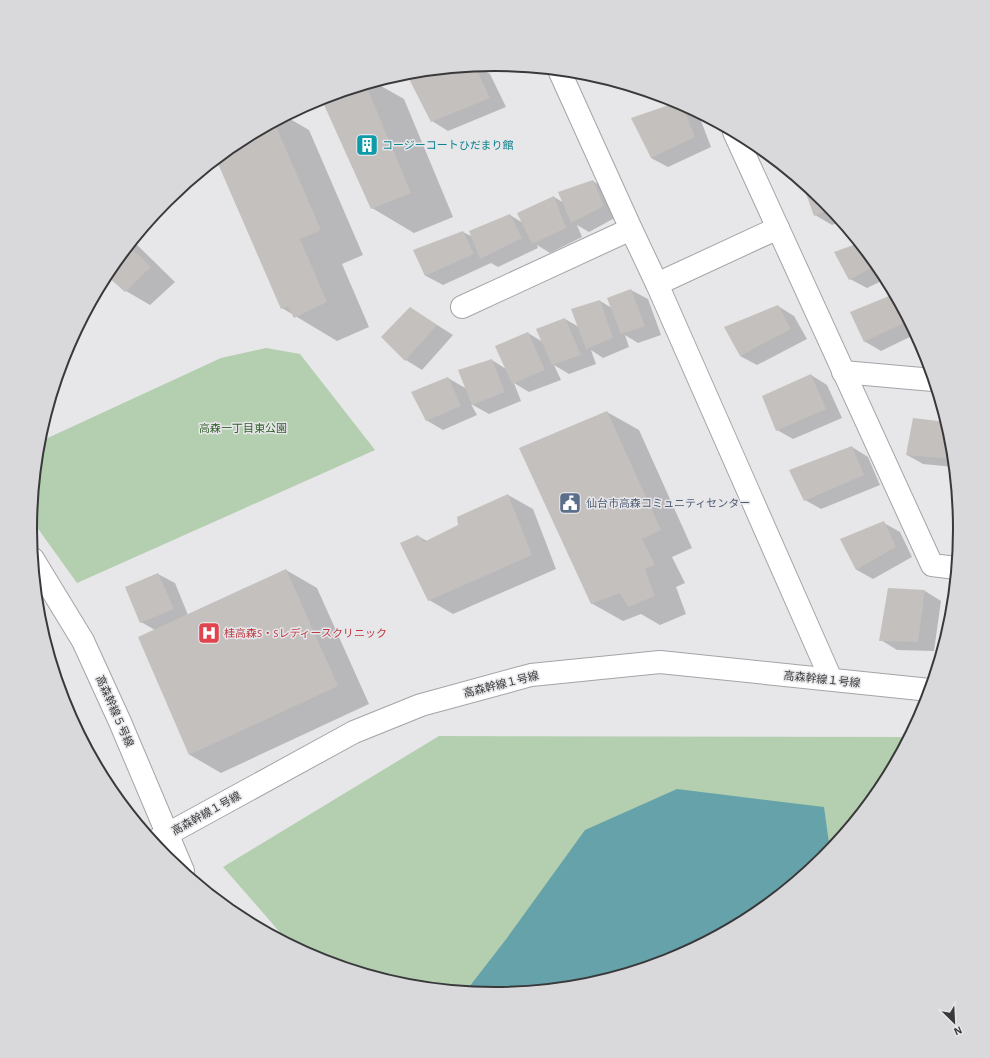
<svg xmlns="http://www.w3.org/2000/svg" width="990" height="1058" font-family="'Alegreya Sans','Noto Sans JP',sans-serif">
	<rect width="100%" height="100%" fill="#e7e6e9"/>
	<!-- green -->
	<g fill="#b3cfaf">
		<path d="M266,348L300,354L375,450L77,583L31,519L39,442L221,358Z"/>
		<path d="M439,736L909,737L882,788L824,858L753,916L673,959L585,985L495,994L404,985L317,959L291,945L223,867Z"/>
	</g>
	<!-- water -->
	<path fill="#66a2aa" d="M677,789L824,807L830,850L824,858L753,916L673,959L585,985L495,994L466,991L507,938L585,830Z"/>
	<!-- shadow -->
	<g fill="#0003">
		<path d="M470,66H475L490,74L506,107L448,131L432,121L407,73L453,68L456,73Z"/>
		<path d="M374,82L404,99L453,217L414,233L372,208L322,98Z"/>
		<path d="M679,103L698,113L711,147L668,167L651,158Z"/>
		<path d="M285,116L309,130L363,255L342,264L369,327L337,341L282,308L237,142Z"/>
		<path d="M593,181L609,191L620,215L589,232L577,225L582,237L550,253L537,245L538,248L498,267L491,263L443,285L426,276L414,251L463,232L473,237L510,215L523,223L554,197L564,203Z"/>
		<path d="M824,200L841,221L832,225L815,215Z"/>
		<path d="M133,241L175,282L150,305L126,291L107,274Z"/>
		<path d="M859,244L882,271L886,279L867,288L850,279Z"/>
		<path d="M631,290L648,299L661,335L638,343L625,335L629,347L603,358L591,350L596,364L569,374L554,365L561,380L529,392L514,383L521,401L489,414L471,404L477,415L443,430L426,420L448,378L467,389L492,360L506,369L528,333L543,342L565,319L579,327L600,301L612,308Z"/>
		<path d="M895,295L916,334L881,351L864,341L851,313Z"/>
		<path d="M778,306L794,316L807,339L757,365L740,356Z"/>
		<path d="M410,308L453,335L422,370L406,360L382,337Z"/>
		<path d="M811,375L827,385L842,418L793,439L777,430Z"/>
		<path d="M607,412L639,430L692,548L672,557L685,583L676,587L686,614L660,625L641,614L623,621L591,603Z"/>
		<path d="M914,419L946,423L951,439L954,467L923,464L907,455Z"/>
		<path d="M852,447L868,457L880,485L821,509L805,500Z"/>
		<path d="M508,495L533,509L556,569L453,614L429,600L418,536L427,541L459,526Z"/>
		<path d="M884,523L900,532L912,557L873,579L857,570L841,540Z"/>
		<path d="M286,570L317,588L369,704L221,773L190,755L139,638L155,630L141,622L158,574L175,583L188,615Z"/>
		<path d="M925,591L941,601L934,651L897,650L881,640Z"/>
		<path d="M63,700L66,702L83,740L65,707Z"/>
	</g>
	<!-- building -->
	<g fill="#c3c0bd">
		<path d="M475,66L490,98L431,122L406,73L444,69L449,75L467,67Z"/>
		<path d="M366,85L411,193L371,209L321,98Z"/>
		<path d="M678,102L682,104L695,137L651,158L631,118Z"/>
		<path d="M274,122L321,230L300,239L327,302L294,318L288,306L281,309L216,159L237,142Z"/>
		<path d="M593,180L604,206L571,223L558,192Z"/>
		<path d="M808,187L824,200L831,209L814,216L804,188Z"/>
		<path d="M554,196L566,228L532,244L517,213Z"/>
		<path d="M510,214L522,238L480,259L469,231Z"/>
		<path d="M463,231L474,254L425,276L413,250Z"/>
		<path d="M859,243L877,265L849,280L834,252Z"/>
		<path d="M129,246L151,267L125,292L106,275Z"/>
		<path d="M631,289L645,326L621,334L607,298Z"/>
		<path d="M894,294L908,321L864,342L850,312Z"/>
		<path d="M600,300L613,338L586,349L571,309Z"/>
		<path d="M778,305L791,329L740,356L724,327Z"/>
		<path d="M410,307L437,325L405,361L381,337Z"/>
		<path d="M565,318L581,355L552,365L536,329Z"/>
		<path d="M528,332L545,370L512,384L495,346Z"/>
		<path d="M492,359L505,392L472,405L458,370Z"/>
		<path d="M811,374L826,409L776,431L762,396Z"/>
		<path d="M448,377L461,406L426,421L411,392Z"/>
		<path d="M607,411L661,530L642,539L655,565L645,569L655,596L628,607L620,593L591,604L519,448Z"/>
		<path d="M913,418L946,422L951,439L953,459L906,455Z"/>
		<path d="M852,446L864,475L804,501L789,470Z"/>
		<path d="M508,494L532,555L428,601L400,543L418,535L424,542L458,525L457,517Z"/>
		<path d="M884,521L896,547L856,570L840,539Z"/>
		<path d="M286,569L338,686L189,755L138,637Z"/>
		<path d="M158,573L174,609L140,623L125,587Z"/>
		<path d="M888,588L925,590L918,642L879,641Z"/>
	</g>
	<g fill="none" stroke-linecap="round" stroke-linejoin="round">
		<!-- minor casing -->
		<g stroke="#a5a3a7" stroke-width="24">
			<g id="minor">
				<path d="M559,70L631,229L657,284L831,679"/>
				<path d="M734,132L932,565L956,568"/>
				<path d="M657,284L778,228"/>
				<path d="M462,307L631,229"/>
				<path d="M843,372L933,380"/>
				<path d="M33,559L83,641L120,722L183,871"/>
				<path d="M153,842L354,732L421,705L531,675L660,662L930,690"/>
			</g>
		</g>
		<!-- minor -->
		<use href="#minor" stroke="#fff" stroke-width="22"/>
	</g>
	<!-- icons -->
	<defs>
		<g id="building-square" transform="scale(1.15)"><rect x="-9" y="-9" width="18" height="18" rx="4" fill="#0f9aa8" stroke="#e7e6e9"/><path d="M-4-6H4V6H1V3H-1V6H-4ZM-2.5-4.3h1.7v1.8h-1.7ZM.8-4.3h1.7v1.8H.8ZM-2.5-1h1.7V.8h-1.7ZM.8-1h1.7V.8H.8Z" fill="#fff"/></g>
		<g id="civic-square" transform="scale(1.15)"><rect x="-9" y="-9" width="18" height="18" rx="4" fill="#5c6f8a" stroke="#e7e6e9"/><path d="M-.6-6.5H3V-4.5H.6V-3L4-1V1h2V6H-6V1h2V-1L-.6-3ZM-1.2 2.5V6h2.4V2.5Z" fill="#fff"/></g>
		<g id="hospital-square" transform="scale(1.15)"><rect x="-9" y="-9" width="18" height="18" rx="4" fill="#e0444e" stroke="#e7e6e9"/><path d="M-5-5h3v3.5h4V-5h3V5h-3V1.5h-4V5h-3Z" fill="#fff"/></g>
	</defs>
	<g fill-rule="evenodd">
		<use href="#building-square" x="367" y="145"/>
		<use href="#civic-square" x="570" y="503"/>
		<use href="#hospital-square" x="209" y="633"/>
	</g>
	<g text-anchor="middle" stroke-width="3" stroke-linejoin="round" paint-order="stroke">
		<!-- culture labels -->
		<g font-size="11" fill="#0d838f" stroke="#e7e6e9" text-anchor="start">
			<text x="382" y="149">コージーコートひだまり館</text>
		</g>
		<!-- park labels -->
		<g font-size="11" fill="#34612e" stroke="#e7e6e9">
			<text x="243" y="432">高森一丁目東公園</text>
		</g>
		<!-- service labels -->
		<g font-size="11" fill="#4e5e75" stroke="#e7e6e9" text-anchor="start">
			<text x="586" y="507">仙台市高森コミュニティセンター</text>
		</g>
		<!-- health labels -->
		<g font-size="11" fill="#be3a42" stroke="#e7e6e9" text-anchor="start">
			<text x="224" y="637">桂高森S・Sレディースクリニック</text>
		</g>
		<!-- street labels -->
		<g font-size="11" fill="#39383a" stroke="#e7e6e9">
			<text transform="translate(822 679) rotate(6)" y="4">高森幹線１号線</text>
			<text transform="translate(501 684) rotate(-14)" y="4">高森幹線１号線</text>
			<text transform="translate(115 711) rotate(66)" y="4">高森幹線５号線</text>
			<text transform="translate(206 813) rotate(-29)" y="4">高森幹線１号線</text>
		</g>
	</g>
	<!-- crop -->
	<path d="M0 0H990V1058H0ZM37 529a458 458 0 1 1 916 0a458 458 0 1 1-916 0Z" fill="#d9d8db" fill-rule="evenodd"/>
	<path fill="none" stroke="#39383a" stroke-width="2" d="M37 529a458 458 0 1 1 916 0a458 458 0 1 1-916 0Z"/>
	<!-- north arrow -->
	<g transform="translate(954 1022) rotate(156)" stroke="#e7e6e9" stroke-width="3" paint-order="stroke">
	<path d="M0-3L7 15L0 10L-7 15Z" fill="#39383a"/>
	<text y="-6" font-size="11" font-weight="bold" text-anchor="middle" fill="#39383a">N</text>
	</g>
</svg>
